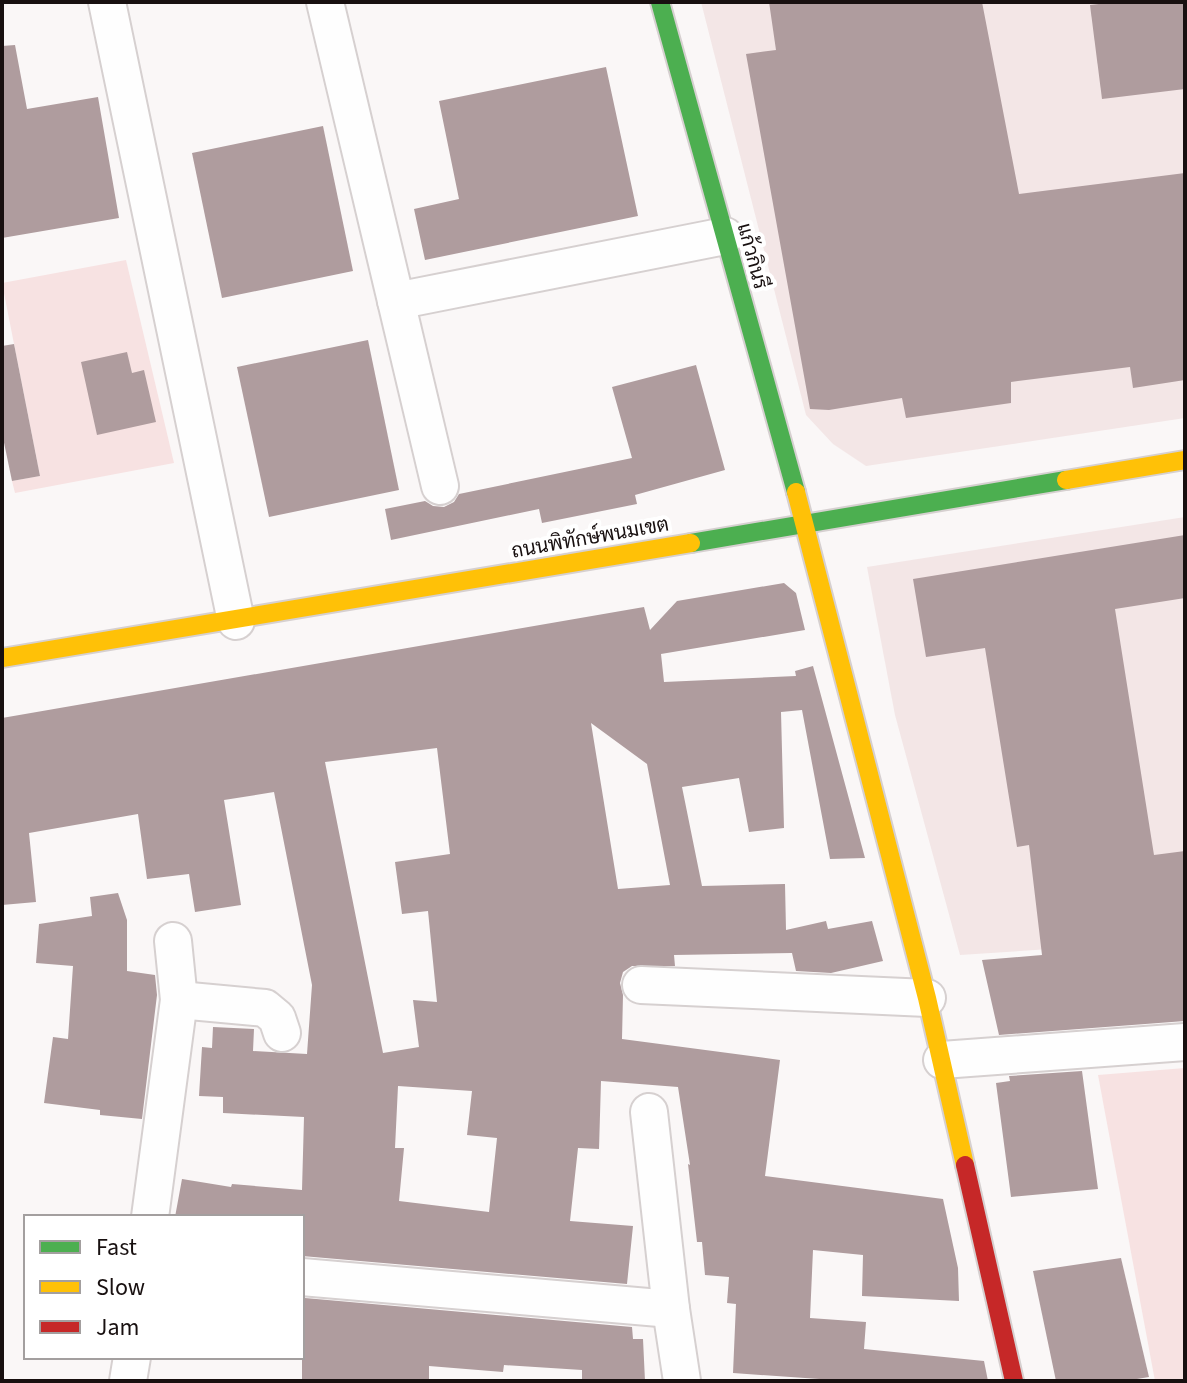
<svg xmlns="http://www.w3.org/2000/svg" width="1187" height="1383" font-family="'Source Sans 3',Sarabun,sans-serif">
	<rect width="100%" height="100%" fill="#faf7f7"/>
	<!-- built -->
	<g fill="#f3e6e6">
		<path d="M701,2H1185V418L866,466L833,444L806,415Z"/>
		<path d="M1185,517V940L960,955L895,715L867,567Z"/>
	</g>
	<!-- green -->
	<g fill="#f7e2e2">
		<path d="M126,260L174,463L15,493L12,481L40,476L2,283Z"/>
		<path d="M1185,1068V1381H1155L1098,1075Z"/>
	</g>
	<!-- building -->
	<g fill="#af9c9e" fill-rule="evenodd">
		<path d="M769,2H982L1019,194L1185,173V380L1133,388L1130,367L1011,382V403L906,418L902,398L829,410L810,409L746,54L776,50Z"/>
		<path d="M1116,2H1185V89L1102,99L1090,5Z"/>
		<path d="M15,45L27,109L98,97L119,218L2,238V46Z"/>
		<path d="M606,67L638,216L425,260L414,209L459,199L439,101Z"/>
		<path d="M323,126L353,271L222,298L192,153Z"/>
		<path d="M368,340L399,490L269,517L237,367Z"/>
		<path d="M14,344L40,476L12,481L2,433V346Z"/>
		<path d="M127,352L132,373L144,370L156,422L97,435L81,362Z"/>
		<path d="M696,365L725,470L635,495L637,504L542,523L539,509L391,540L385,509L425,501L433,506L444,507L454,502L459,494L632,458L612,387Z"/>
		<path d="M1185,535V598L1115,609L1154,855L1185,851V1021L999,1035L982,960L1042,955L1029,845L1017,847L985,648L926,657L913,579Z"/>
		<path d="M784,583L796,593L805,630L661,654L664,682L796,676L795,671L813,666L865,858L830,859L802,710L781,712L784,828L749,832L739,778L682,787L702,886L785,884L786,930L826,921L828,929L872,921L883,961L831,973L796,971L792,953L674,955L675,966H632L623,972L620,983L623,995L622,1039L780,1060L765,1176L943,1199L958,1268L959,1301L862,1296L863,1255L813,1250L810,1318L866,1322L864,1349L984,1361L988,1381H848L733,1373L736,1304L727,1303L729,1277L705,1275L702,1242H697L688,1164L690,1165L678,1087L601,1081L599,1149L578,1148L570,1221L633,1226L627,1284L302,1256V1217H175L182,1179L231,1187L232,1184L302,1190L304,1117L223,1113V1097L199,1096L202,1047L212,1048L213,1027L254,1029L253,1051L307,1054L312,985L274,792L224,800L241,905L195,912L189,874L147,879L138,814L29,833L36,902L2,905V718L644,607L650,630L677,601ZM591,723L647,764L670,885L618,889ZM437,748L450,854L395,862L402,914L428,911L437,1002L413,1000L419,1047L383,1053L325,762ZM398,1086L472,1091L467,1135L497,1138L489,1212L399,1201L404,1148H395Z"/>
		<path d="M118,893L127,920V971L155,975L157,995L142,1119L100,1115V1110L44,1103L53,1037L68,1039L73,966L36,963L39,924L92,916L90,897Z"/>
		<path d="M1082,1071L1098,1189L1011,1197L996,1083L1010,1081L1009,1076Z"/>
		<path d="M1121,1258L1149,1377L1125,1381H1056L1033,1271Z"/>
		<path d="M305,1298L632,1327L633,1339H643L645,1381H582V1370L504,1365L503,1372L429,1366V1381H302V1322Z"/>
	</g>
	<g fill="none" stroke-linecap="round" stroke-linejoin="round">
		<!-- street casing -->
		<g stroke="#d6d0d0" stroke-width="40">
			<g id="street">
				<path d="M107,2L236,621"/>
				<path d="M325,2L440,486"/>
				<path d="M396,301L725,236"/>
				<path d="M641,985L927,998"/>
				<path d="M179,1000L265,1008L277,1018L282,1033"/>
				<path d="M942,1060L1185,1042"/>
				<path d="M649,1112L671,1309L682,1381"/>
				<path d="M150,1217L179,1000L173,941"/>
				<path d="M302,1277L671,1309"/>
				<path d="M128,1381L132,1357"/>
			</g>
		</g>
		<!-- fast casing -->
		<g stroke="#d6d0d0" stroke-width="22">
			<g id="fast">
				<path d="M660,2L796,492"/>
				<path d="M691,543L1066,480"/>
			</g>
		</g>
		<!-- slow casing -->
		<g stroke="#d6d0d0" stroke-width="22">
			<g id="slow">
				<path d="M1066,480L1185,460"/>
				<path d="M796,492L927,998L965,1165"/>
				<path d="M2,658L691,543"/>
			</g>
		</g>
		<!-- jam casing -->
		<g stroke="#d6d0d0" stroke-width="22">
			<path id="jam" d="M965,1165L1014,1381"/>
		</g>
		<!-- street -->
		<use href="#street" stroke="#fefefe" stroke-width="36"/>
		<!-- fast -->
		<use href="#fast" stroke="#4caf50" stroke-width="18"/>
		<!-- slow -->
		<use href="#slow" stroke="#ffc107" stroke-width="18"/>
		<!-- jam -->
		<use href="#jam" stroke="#c62828" stroke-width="18"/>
	</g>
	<g text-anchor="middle" stroke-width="8" stroke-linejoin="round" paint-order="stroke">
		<!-- street labels -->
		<g font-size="20" fill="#181010" stroke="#fff">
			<text transform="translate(753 256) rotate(75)" y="7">แก้วกินรี</text>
			<text transform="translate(590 537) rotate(-10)" y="7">ถนนพิทักษ์พนมเขต</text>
		</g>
	</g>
	<!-- border -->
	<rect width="1187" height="1383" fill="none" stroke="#181010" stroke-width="8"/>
	<!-- legend -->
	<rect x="24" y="1215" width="280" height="144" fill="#ffffff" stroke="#a39f9f" stroke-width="2"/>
	<rect x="40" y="1241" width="40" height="12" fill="#4caf50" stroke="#a39f9f" stroke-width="2"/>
	<text x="96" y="1255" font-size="24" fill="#181010">Fast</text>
	<rect x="40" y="1281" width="40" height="12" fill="#ffc107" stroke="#a39f9f" stroke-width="2"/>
	<text x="96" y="1295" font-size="24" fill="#181010">Slow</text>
	<rect x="40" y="1321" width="40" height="12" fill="#c62828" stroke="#a39f9f" stroke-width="2"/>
	<text x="96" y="1335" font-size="24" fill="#181010">Jam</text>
</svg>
